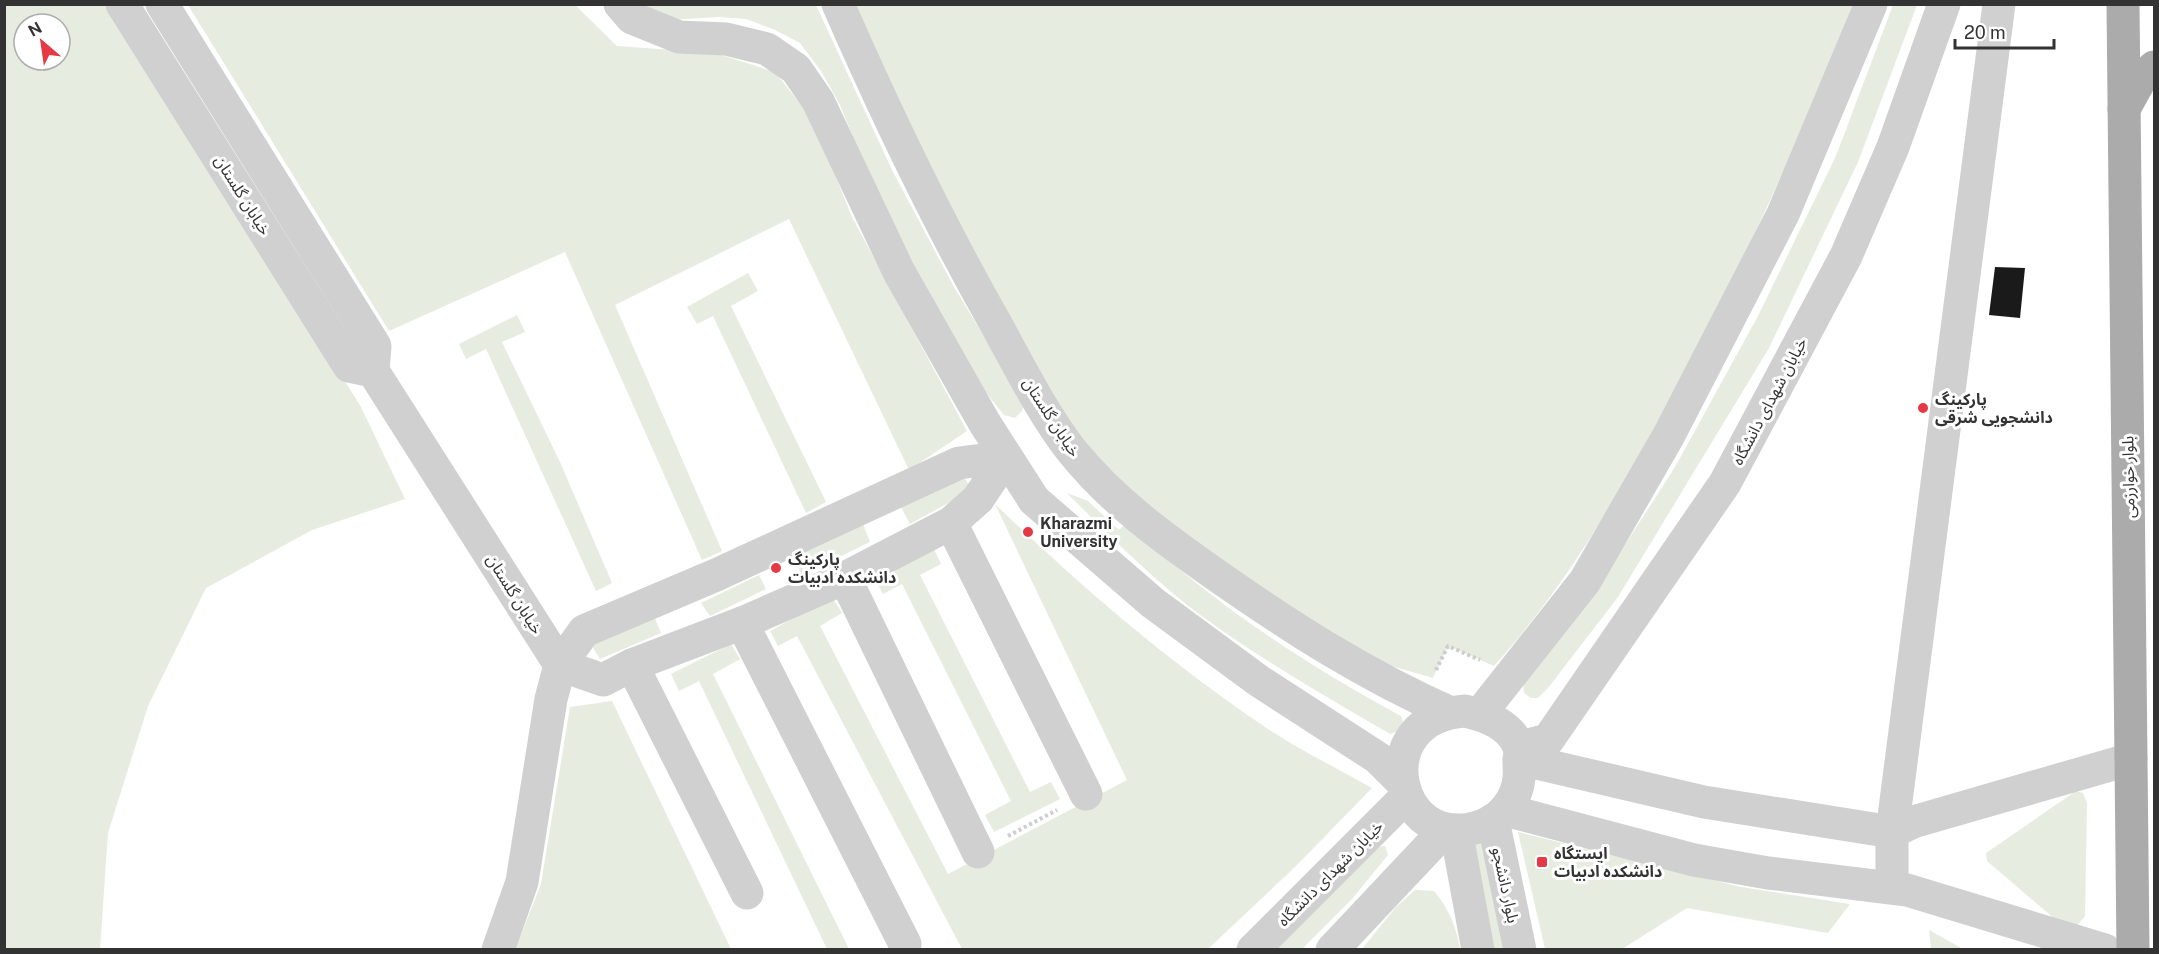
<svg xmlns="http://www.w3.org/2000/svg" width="2159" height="954" font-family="'Public Sans','Noto Sans Arabic',sans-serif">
	<rect width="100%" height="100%" fill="#fff"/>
	<!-- green -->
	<g fill="#e6ecdf" fill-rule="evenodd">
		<path d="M5,5H99L112,8L361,407L405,499L312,530L206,588L148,706L108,833L100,949L5,950ZM24,24H60V60H24Z"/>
		<path d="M188,5H575L617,46L715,53L775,72L813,120L852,217L967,431L909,470L789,219L615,305L722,551L702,560L565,252L389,331Z"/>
		<path d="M641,5H816L892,170L954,287L1024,402L1022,411L1015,418L1004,415L979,384L893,233L839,103L821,71L800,43L773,29L746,19L719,17L671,20Z"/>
		<path d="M855,5H1854L1844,36C1778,183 1714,331 1632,469C1591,540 1548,606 1494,666L1448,646L1433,678L1381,663L1266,602L1159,518L1098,457L1048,394L924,156Z"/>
		<path d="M1893,5H1917L1858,162L1769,348L1618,597L1548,688L1538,698H1531L1524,693L1523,682L1603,579L1675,467L1758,316L1836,156Z"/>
		<path d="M748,273L758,291L731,306L826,502L806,513L713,316L697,324L687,307Z"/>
		<path d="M517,315L525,332L502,342L560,462L612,583L596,591L486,349L466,359L459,344Z"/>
		<path d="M962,474L972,490L910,524L901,507Z"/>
		<path d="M1067,493L1088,501L1119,530L1127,523C1208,600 1303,663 1401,716L1404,724L1400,730L1390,734C1327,697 1262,660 1203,617C1154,581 1110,536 1067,493Z"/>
		<path d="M995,504C1079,585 1167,661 1265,727C1299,750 1337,768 1372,788L1296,866L1208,949H962L797,636L778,646L770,631L832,597L842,613L820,626L948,874L1127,780Z"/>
		<path d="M863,524L870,542L802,575L793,556Z"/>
		<path d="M933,547L941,564L920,575L1030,792L1051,782L1060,799L994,832L985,815L1011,801L902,584L883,594L875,579Z"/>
		<path d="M759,575L766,589L710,616L701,603Z"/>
		<path d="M654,616L661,633L600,659L591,644Z"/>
		<path d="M731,644L740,659L713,674L849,949H827L699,681L679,691L671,674Z"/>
		<path d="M612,701L731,949L515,950L541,884L570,707Z"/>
		<path d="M2076,791L2083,793L2087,803L2085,916L2076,927L2063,926L1987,861L1986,853Z"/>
		<path d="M1518,832L1741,887L1850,904L1828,933L1687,908L1622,949H1545Z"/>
		<path d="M1482,840L1511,949H1494L1471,846Z"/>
		<path d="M1385,846L1388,855L1352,899L1302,949L1273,950L1375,847Z"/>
		<path d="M1415,890L1434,891C1449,909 1456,926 1460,949H1362L1396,907Z"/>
		<path d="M1929,930L1963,949H1931Z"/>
	</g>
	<!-- building -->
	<path fill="#1a1a1a" d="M1995,267L2025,268L2020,318L1989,315Z"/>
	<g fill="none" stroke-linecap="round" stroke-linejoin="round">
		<!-- path -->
		<g stroke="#cdcdcd" stroke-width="4" stroke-dasharray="3 3" stroke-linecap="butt">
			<path d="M1436,670L1448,646L1480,660"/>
			<path d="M1008,836L1057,810"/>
		</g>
		<!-- minor -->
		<g stroke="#d0d0d0" stroke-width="33">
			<path d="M122,4L349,366L373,371L560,665L603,680L632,665L742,623L845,578L951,523L978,499L1006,457"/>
			<path d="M162,4L375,346L373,371"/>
			<path d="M620,4L632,18L679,37L726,39L767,49L796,69L818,101L899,272L984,422L1034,500L1153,603L1259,681L1378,758L1402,782"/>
			<path d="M838,4C886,114 938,222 997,326C1019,366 1044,416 1072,451C1113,502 1166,540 1219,577C1292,628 1367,676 1449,712"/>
			<path d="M951,523L1086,794"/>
			<path d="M845,578L978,852"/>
			<path d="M742,623L905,944"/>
			<path d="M632,665L747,893"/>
			<path d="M1465,711C1486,716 1510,724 1519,747C1521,751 1519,760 1519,765C1520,776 1519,786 1514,796C1507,811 1494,822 1478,827C1395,853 1365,718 1465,711Z"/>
			<path d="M1480,714L1585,581L1669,435L1783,214L1871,4"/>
			<path d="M1520,747L1548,740L1725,483L1846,256L1893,147L1944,4"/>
			<path d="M1519,759L1704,802L1892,832L1913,822L2131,759"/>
			<path d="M1505,810L1694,860L1768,873L1907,890L2105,950"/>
			<path d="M1493,820L1520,950"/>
			<path d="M1456,830L1478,950"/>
			<path d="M1892,887V832L1999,4"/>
			<path d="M498,950L522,882L551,699L560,665L584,631L716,575L959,463L1006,457"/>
			<path d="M1253,950L1406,797"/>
			<path d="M1332,950L1446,829"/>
		</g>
		<!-- major -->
		<g stroke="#ababab" stroke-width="33">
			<path d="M2123,4L2133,950"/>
			<path d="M2124,109L2140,80L2154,67"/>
		</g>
	</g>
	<!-- markers -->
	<g fill="#e63946" stroke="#fff" stroke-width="2">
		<circle cx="1923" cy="408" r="6"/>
		<circle cx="1028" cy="532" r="6"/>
		<circle cx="776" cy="568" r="6"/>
		<rect x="1536" y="856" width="12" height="12" rx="3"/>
	</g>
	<g text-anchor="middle" stroke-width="6" stroke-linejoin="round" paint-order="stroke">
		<!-- street labels -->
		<g font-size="16" fill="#333" stroke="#fff">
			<text transform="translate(243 195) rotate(58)" y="6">خیابان گلستان</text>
			<text transform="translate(1769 401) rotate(-62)" y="6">خیابان شهدای دانشگاه</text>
			<text transform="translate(1052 417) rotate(57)" y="6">خیابان گلستان</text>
			<text transform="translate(2128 477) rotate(-91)" y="6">بلوار خوارزمی</text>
			<text transform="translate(515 594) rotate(58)" y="6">خیابان گلستان</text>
			<text transform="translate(1330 873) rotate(-45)" y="6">خیابان شهدای دانشگاه</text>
			<text transform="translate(1506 885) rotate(78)" y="6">بلوار دانشجو</text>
		</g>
		<!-- poi labels -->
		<g font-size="16" font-weight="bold" fill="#333" stroke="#fff" text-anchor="start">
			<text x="1935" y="405">پارکینگ<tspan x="1935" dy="18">دانشجویی شرقی</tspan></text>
			<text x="1040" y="529">Kharazmi<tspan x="1040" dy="18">University</tspan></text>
			<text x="788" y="565">پارکینگ<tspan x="788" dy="18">دانشکده ادبیات</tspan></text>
			<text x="1554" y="859">ایستگاه<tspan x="1554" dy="18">دانشکده ادبیات</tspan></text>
		</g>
	</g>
	<!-- border -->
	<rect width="2159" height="954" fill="none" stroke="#333333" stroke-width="12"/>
	<!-- north arrow -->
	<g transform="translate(42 42) rotate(331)"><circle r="28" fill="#ffffff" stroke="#adadad" stroke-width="1.5"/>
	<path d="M0-4.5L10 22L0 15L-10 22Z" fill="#e63946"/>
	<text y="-9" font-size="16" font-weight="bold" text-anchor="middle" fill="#333333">N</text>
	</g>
	<!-- scale -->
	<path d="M1955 39v9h99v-9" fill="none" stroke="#333333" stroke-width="3"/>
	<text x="1964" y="39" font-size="18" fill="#333333" stroke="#ffffff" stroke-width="4.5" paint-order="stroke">20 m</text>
</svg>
